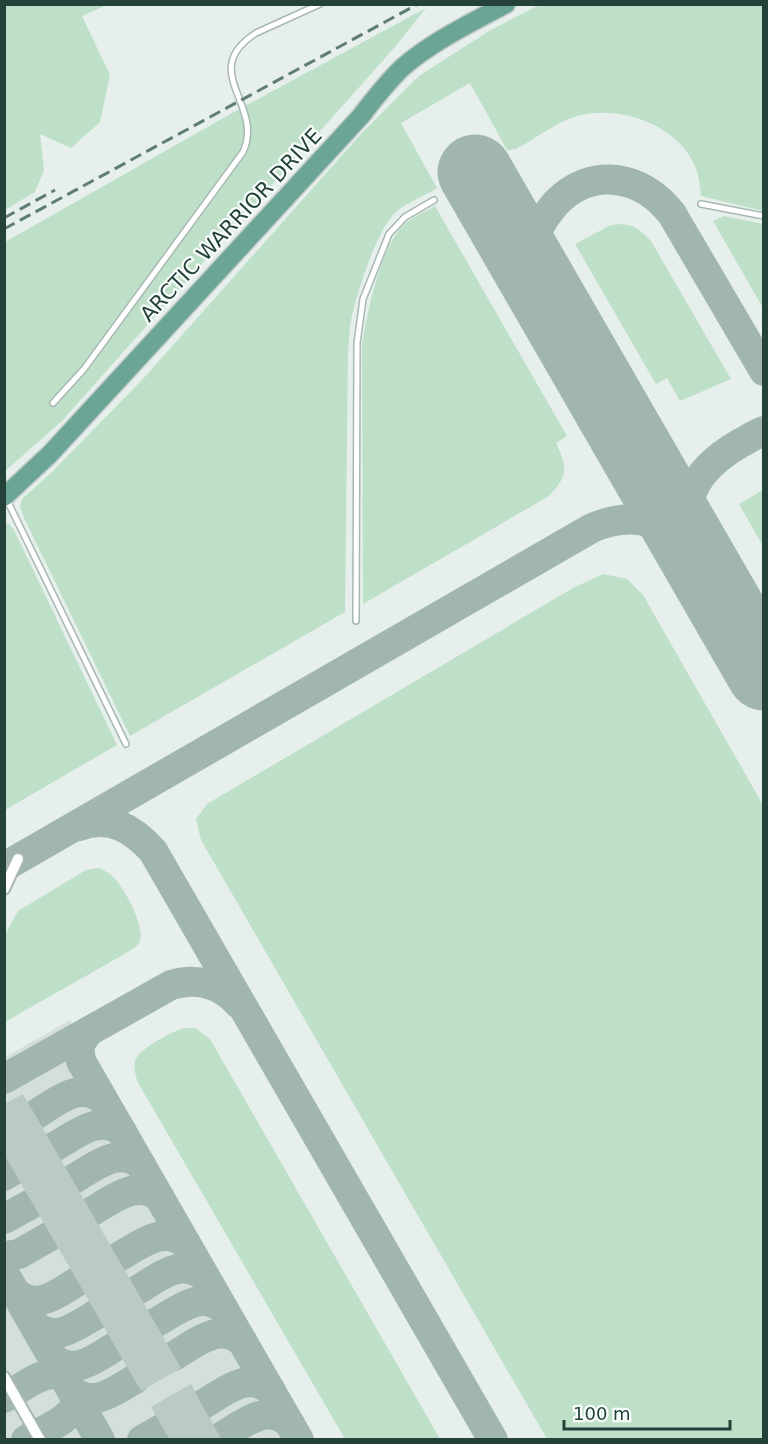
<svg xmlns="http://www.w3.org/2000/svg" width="768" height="1444" font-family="'DejaVu Sans',sans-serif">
	<rect width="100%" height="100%" fill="#e6efeb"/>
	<!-- built -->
	<path fill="#d4dfda" d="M70,1020L312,1439H5L4,1058Z"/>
	<!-- green -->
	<g fill="#bfe0c8">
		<path d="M5,4L107,5L82,16L110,75L100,122L71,148L40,134L44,170L35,192L5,210Z"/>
		<path d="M539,5H763V211L701,196C700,185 699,174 694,164C675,123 618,105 577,116C556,122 535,139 516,149L507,150L470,83L401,123L437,188C424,196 408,202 397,211C377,227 356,296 351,321C349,331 349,342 348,353L345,612L130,736L24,518L20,506L22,499L51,473L142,380L360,135L419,76L489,31Z"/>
		<path d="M426,8L394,48L61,422L5,471V242L234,112Z"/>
		<path d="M435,206L567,436L556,443C568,468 568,476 549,496L363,604L362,345C367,313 381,242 407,222C415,216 426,211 435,206Z"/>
		<path d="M724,216L763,224V308L713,221Z"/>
		<path d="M622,224C636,226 642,231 651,241L731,379L680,401L667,378L656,384L575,244L611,225Z"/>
		<path d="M763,490V546L739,504Z"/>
		<path d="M4,523L9,524L14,530L117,745L5,810Z"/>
		<path d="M603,574L627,579L643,595L763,805V1439H547L201,840L196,819L207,804L573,588Z"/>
		<path d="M99,868C103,870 108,872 111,875C123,884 147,929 139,943C137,946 131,950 128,952L5,1022V935L18,911L86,870Z"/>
		<path d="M184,1028H195L210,1039L440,1439H345L137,1081C136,1075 133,1067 135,1061C139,1048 172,1032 184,1028Z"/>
	</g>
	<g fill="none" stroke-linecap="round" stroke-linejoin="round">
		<!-- taxiway -->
		<g stroke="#a2b6b0" stroke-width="30">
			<path d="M542,289C537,273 534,257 536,239C538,225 547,214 556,203C592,166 642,175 672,214L764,371"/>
			<path d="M698,558C676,506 691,472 739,444C747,440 755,434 764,431"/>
			<path d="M79,826C110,815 132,828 153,851L493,1440"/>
			<path d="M4,867L592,528C638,509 665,523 697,558"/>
			<path d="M88,1032L79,1046L81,1061L299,1440"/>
			<path d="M4,1079L171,985C197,977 221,984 239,1004"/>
			<path d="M35,1115C56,1102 80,1080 103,1100"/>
			<path d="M54,1147C74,1136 100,1113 122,1132"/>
			<path d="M4,1176L14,1170"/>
			<path d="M72,1180C93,1168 119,1145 141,1165"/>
			<path d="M91,1212C112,1200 137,1178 160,1198"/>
			<path d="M4,1219L33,1203"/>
			<path d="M4,1256L19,1254L52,1235"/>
			<path d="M117,1258C139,1246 163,1224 186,1244"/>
			<path d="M4,1273L100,1440"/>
			<path d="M136,1291C158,1278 181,1256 205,1277"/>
			<path d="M15,1292C37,1312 58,1293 78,1281"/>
			<path d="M155,1323C177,1311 202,1288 224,1310"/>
			<path d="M35,1325C56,1344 77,1325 97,1314"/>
			<path d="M174,1356C196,1343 218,1322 242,1341"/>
			<path d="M54,1359C75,1376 96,1358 116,1346"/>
			<path d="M73,1391C95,1408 114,1391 135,1379"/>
			<path d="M4,1398C21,1389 45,1367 64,1376"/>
			<path d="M202,1405C223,1393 249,1369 271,1391"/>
			<path d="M221,1437C242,1425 268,1401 290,1424"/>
			<path d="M26,1440C42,1430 74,1420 77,1399"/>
			<path d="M142,1440L163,1428"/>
		</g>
		<!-- runway -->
		<path stroke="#a2b6b0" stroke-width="75" d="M475,172L764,673"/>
	</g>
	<!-- building -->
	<g fill="#bbcac4">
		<path d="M23,1094L181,1368L141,1391L4,1154V1104Z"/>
		<path d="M191,1384L202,1405L222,1440H170L151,1407Z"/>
	</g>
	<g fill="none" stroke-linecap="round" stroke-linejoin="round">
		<!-- service casing -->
		<g stroke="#a8b8b2" stroke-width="8">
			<g id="service">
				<path d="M701,204L764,216"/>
				<path d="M53,403L84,369L243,152C265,105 197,71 256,33L320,4"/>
				<path d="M6,498L126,744"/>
				<path d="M356,621L357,343L363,299L389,234L405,217L434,200"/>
			</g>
		</g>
		<!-- minor casing -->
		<g stroke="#a8b8b2" stroke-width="14">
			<g id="minor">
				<path d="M4,889L18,859"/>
				<path d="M4,1377L40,1440"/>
			</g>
		</g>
		<!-- primary casing -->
		<g stroke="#c2cac8" stroke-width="21">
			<path id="primary" d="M4,497L50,454L361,116C374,99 387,82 403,67C433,41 471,23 506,4"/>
		</g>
		<!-- service -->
		<use href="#service" stroke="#fff" stroke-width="5"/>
		<!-- minor -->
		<use href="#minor" stroke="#fff" stroke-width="10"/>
		<!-- primary -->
		<use href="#primary" stroke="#6aa596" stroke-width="18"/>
		<!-- rail -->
		<g stroke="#5f7d75" stroke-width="3" stroke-dasharray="12 6" stroke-linecap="butt">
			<path d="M4,218L55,190"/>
			<path d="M4,229L418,4"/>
		</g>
	</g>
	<g text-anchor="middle" stroke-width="4.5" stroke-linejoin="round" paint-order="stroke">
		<!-- street labels -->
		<g font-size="21" fill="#24423a" stroke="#f7fbf9">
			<text transform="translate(231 225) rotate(-47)" y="7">ARCTIC WARRIOR DRIVE</text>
		</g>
	</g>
	<!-- border -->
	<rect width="768" height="1444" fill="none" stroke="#24423a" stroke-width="12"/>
	<!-- scale -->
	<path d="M564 1420v9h166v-9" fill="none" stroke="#24423a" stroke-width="3"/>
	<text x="573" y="1420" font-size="18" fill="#24423a" stroke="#f7fbf9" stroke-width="4.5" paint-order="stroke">100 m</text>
</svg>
